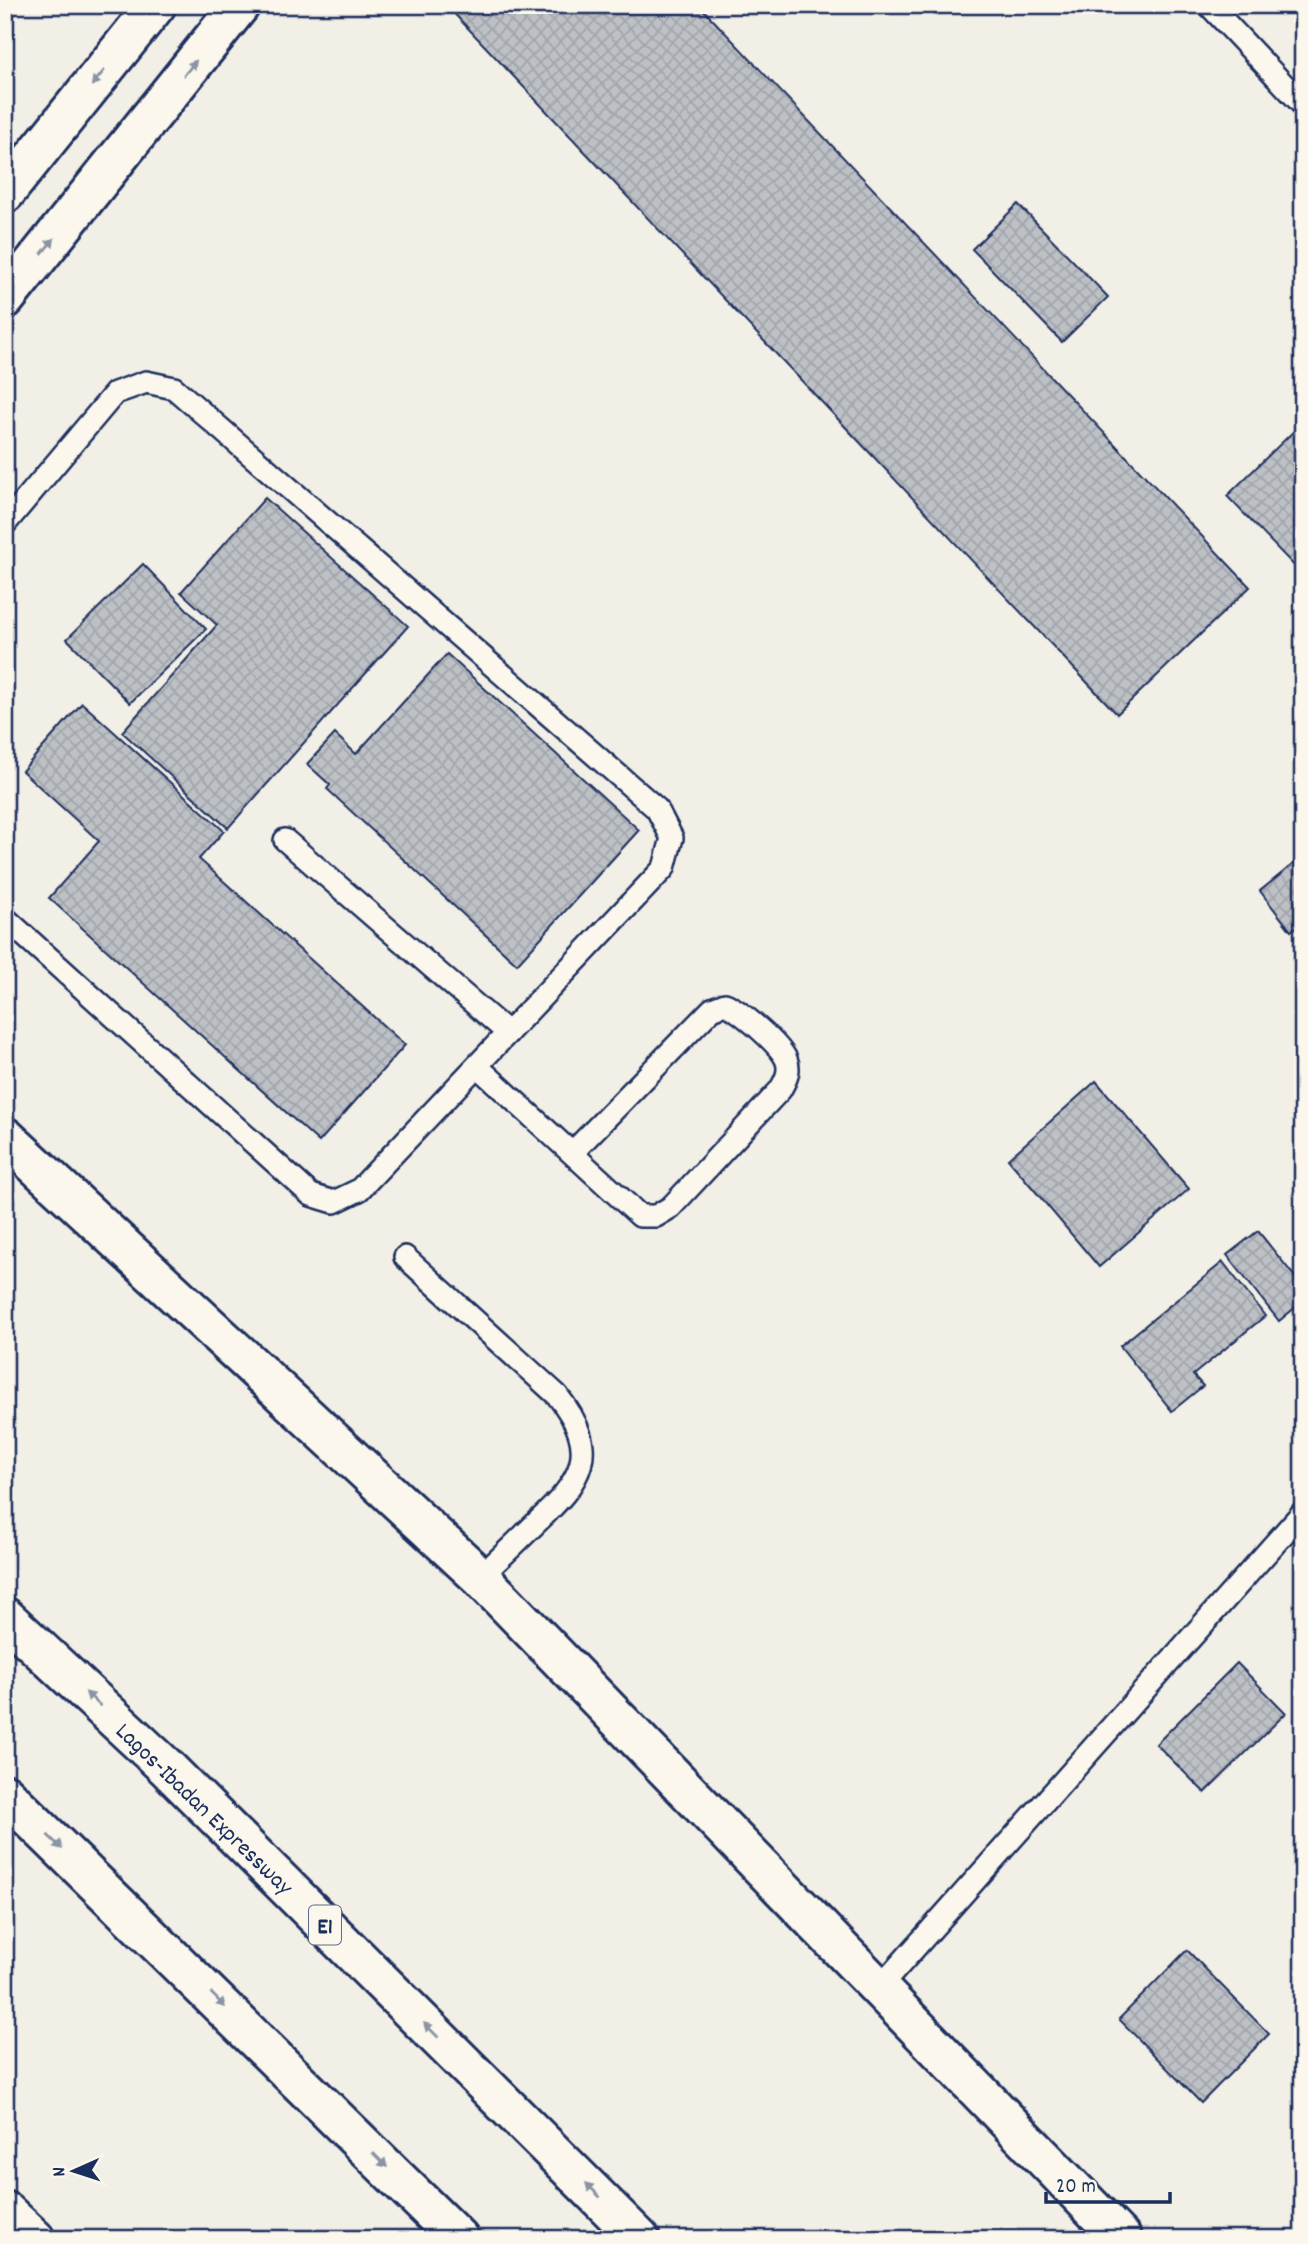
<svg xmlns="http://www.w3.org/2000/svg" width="1308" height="2244" font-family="Dekko,sans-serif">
	<defs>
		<pattern id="building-cross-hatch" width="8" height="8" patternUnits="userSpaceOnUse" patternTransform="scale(1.75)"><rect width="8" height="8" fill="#bdc0c4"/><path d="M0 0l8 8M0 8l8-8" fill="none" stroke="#a2a5ab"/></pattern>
	</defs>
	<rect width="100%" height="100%" fill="#f2efe6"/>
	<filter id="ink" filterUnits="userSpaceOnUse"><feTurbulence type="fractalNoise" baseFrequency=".0143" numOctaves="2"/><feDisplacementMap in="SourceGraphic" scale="14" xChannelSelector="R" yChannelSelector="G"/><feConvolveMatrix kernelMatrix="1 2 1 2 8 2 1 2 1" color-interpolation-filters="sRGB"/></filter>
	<g filter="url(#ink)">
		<!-- building -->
		<g fill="url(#building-cross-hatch)" stroke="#1b2f5e" stroke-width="2">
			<path d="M446,5H699L1250,587L1117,714Z"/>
			<path d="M1018,204L1108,297L1062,342L972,249Z"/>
			<path d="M1303,422V575L1227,496Z"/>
			<path d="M265,498L408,626L228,828L122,732L217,625L181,592Z"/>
			<path d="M143,564L206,629L130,703L67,639Z"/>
			<path d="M447,654L639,830L517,964L327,789L330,785L307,764L335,734L356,754Z"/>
			<path d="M82,703L224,831L199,859L405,1045L319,1142L49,898L99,841L22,771Z"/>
			<path d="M1303,856V922L1291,931L1260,891Z"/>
			<path d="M1096,1081L1189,1189L1099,1267L1008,1159Z"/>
			<path d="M1258,1231L1303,1287V1301L1279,1321L1227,1255Z"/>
			<path d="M1223,1262L1265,1316L1193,1375L1203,1386L1172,1411L1120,1346Z"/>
			<path d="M1237,1663L1286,1713L1205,1793L1156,1744Z"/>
			<path d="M1187,1950L1269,2034L1201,2103L1119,2019Z"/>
		</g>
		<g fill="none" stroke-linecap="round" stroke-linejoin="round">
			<!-- lane casing -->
			<g stroke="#1b2f5e" stroke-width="26">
				<g id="lane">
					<path d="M1209,5L1303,105"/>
					<path d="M5,524L115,393L146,382L174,388L657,809L672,838L664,868L359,1190L334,1202L311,1195L5,918"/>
					<path d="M285,840L508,1033"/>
					<path d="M477,1066L640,1216H656L671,1207L780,1090C786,1080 791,1070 786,1059C779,1044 740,1010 725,1004L712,1009L572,1153"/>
					<path d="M405,1257L557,1395C602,1452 582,1480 535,1524C517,1542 499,1559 480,1577"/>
					<path d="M880,1987L1303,1512"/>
				</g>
			</g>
			<!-- street casing -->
			<g stroke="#1b2f5e" stroke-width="44">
				<g id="street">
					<path d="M5,193L156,5"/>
					<path d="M5,299L240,5"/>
					<path d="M5,1137L480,1577L1122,2239"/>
					<path d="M5,2211L35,2239"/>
				</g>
			</g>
			<!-- highway casing -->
			<g stroke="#1b2f5e" stroke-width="44">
				<g id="highway">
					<path d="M5,1617L165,1766L640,2239"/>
					<path d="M5,1794L459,2239"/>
				</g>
			</g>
			<!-- lane -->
			<use href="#lane" stroke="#fbf7ec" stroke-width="21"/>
			<!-- street -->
			<use href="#street" stroke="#fbf7ec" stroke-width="38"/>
			<!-- highway -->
			<use href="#highway" stroke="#fbf7ec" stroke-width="38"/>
		</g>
		<!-- one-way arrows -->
		<defs><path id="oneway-solid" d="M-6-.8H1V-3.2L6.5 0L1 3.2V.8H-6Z" transform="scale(1.75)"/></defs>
		<g fill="#8b93a5">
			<use href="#oneway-solid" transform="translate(190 68) rotate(-51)"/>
			<use href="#oneway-solid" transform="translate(98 78) rotate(129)"/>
			<use href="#oneway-solid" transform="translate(48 246) rotate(-51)"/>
			<use href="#oneway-solid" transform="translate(93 1699) rotate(-137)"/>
			<use href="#oneway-solid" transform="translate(55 1842) rotate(44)"/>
			<use href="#oneway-solid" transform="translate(218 2000) rotate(45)"/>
			<use href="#oneway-solid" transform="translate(431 2030) rotate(-135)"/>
			<use href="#oneway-solid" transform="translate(380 2160) rotate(45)"/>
			<use href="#oneway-solid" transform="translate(593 2190) rotate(-135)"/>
		</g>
	</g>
	<g text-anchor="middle" stroke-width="5" stroke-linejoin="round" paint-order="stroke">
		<!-- shield labels -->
		<rect fill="#fbf7ec" stroke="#5e6b89" stroke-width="2" x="309" y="1905.5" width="32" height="39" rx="5"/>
		<g font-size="23" font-weight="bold" fill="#1b2f5e">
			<text x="325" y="1933">E1</text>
		</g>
		<!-- street labels -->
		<g font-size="24" fill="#1b2f5e" stroke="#fbf7ec">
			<text transform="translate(205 1808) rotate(44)" y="8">Lagos-Ibadan Expressway</text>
		</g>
	</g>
	<!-- margin -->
	<rect width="1308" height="2244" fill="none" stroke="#fbf7ec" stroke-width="28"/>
	<rect x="14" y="14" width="1280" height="2216" fill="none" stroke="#1b2f5e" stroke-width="2.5" filter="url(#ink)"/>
	<!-- north arrow -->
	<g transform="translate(74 2171) rotate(267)" stroke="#fbf7ec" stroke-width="5" paint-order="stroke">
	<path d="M0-5L12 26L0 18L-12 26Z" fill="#1b2f5e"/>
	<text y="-10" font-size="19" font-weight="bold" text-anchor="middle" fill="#1b2f5e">N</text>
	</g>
	<!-- scale -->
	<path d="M1046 2192v10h124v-10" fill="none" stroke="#1b2f5e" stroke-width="3.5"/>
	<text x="1056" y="2192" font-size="21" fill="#1b2f5e" stroke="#fbf7ec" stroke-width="5" paint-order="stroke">20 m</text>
</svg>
